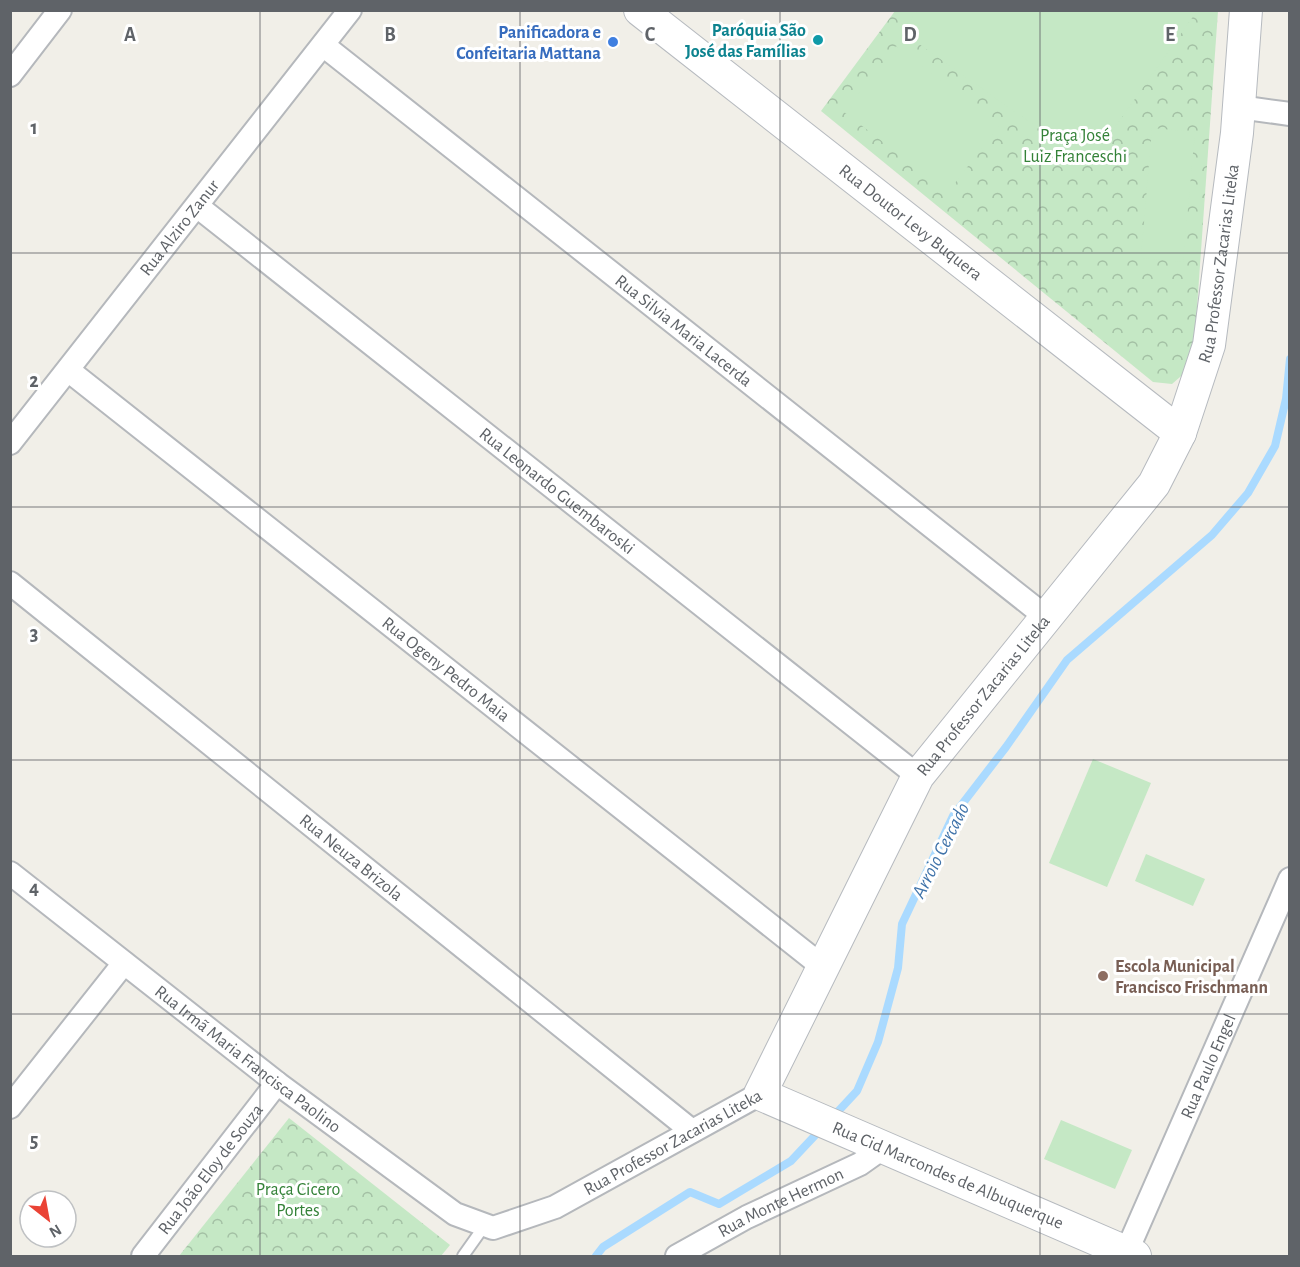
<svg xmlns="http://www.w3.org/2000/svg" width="1300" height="1267" font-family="'Alegreya Sans',sans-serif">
	<defs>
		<pattern id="forest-crowns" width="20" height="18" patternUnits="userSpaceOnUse" patternTransform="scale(1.5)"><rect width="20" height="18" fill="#c5e8c5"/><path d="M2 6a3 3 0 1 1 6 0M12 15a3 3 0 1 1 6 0" fill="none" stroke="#a3c0a4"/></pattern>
	</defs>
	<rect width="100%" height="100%" fill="#f1efe8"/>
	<!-- forest -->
	<g fill="url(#forest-crowns)">
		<path d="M895,11H1218L1194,350L1188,370L1172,384L1153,382L821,111Z"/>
		<path d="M289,1118L450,1245L441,1256H179Z"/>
	</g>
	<!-- pitch -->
	<g fill="#c5e8c5">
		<path d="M917,11V10L1197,11L1089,164L902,32Z"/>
		<path d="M896,46L999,126L948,192L844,112Z"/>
		<path d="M1152,128L1195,132L1183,262L1141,258Z"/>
		<path d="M1093,759L1151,783L1107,887L1049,863Z"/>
		<path d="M1146,854L1205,879L1193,906L1135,881Z"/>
		<path d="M1061,1120L1132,1150L1115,1189L1044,1159Z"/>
	</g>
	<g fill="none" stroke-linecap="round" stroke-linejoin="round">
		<!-- stream -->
		<g stroke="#aadaff" stroke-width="8">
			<path d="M831,1119L857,1091L878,1042L898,968L902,924L953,816L1006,747L1067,660L1212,535L1248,493L1275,446L1286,399L1290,359"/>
			<path d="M596,1256L603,1247L690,1192L719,1204L791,1161L822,1128"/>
		</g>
		<!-- lane casing -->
		<g stroke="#b5b8bc" stroke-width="14">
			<path id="lane" d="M463,1256L485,1225"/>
		</g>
		<!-- street casing -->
		<g stroke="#b5b8bc" stroke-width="26">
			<g id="street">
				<path id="s1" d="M323,45L1046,617"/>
				<path d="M10,75L60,10"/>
				<path d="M1239,107L1290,114"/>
				<path id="s2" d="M197,206L918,776"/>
				<path id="s3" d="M68,370L823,967"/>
				<path id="s4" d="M10,443L350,10"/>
				<path id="s5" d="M10,583L692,1131"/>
				<path id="s6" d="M10,873L277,1083L455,1214L493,1228L555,1207L760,1094"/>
				<path d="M10,1107L124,963"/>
				<path id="s7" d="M1126,1253L1290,879"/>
				<path id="s8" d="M143,1256L277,1083"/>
				<path id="s9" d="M677,1256L747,1217L860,1164L884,1147"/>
			</g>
		</g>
		<!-- secondary casing -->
		<g stroke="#b6babf" stroke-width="34">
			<g id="secondary">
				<path id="s10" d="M640,10L1180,433"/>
				<path id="s11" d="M1135,1256L760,1094L918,776L1154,484L1180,433L1209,345L1237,133L1246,10"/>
			</g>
		</g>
		<!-- lane -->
		<use href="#lane" stroke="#fff" stroke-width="10"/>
		<!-- street -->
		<use href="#street" stroke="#fff" stroke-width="22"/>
		<!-- secondary -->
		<use href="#secondary" stroke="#fff" stroke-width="32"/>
	</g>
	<!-- grid -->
	<path fill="none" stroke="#5f6368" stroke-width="1.5" stroke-opacity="0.55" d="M260,10V1256M520,10V1256M780,10V1256M1040,10V1256M10,253H1290M10,507H1290M10,760H1290M10,1014H1290"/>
	<!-- markers -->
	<circle fill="#0f9aa8" stroke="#fff" stroke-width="2" cx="818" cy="40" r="6"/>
	<circle fill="#3f7fe0" stroke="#fff" stroke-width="2" cx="613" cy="42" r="6"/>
	<circle fill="#8d6e63" stroke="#fff" stroke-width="2" cx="1103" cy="976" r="6"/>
	<g text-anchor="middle" stroke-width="6" stroke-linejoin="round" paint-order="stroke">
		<!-- culture labels -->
		<g font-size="18" font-weight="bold" fill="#0d838f" stroke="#fff" text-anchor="end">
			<text x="806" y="36">Paróquia São<tspan x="806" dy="21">José das Famílias</tspan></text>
		</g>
		<!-- shop labels -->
		<g font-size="18" font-weight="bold" fill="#366cbe" stroke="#fff" text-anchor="end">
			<text x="601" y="38">Panificadora e<tspan x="601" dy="21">Confeitaria Mattana</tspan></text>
		</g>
		<!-- park labels -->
		<g font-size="18" fill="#348238" stroke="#fff">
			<text x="1075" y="141">Praça José<tspan x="1075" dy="21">Luiz Franceschi</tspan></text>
			<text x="298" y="1195">Praça Cicero<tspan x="298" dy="21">Portes</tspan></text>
		</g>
		<!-- street labels -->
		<g font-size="18" fill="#5f6368" stroke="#fff">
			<text dy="6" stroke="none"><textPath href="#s10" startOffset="344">Rua Doutor Levy Buquera</textPath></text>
			<text dy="6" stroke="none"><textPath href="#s4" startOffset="274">Rua Alziro Zanur</textPath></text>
			<text dy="6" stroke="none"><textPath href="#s11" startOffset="1371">Rua Professor Zacarias Liteka</textPath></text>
			<text dy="6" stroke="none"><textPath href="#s1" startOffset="460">Rua Silvia Maria Lacerda</textPath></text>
			<text dy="6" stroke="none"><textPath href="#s2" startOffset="459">Rua Leonardo Guembaroski</textPath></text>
			<text dy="6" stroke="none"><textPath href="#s3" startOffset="482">Rua Ogeny Pedro Maia</textPath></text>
			<text dy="6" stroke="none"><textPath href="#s11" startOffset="867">Rua Professor Zacarias Liteka</textPath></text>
			<text dy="6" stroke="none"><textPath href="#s5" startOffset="438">Rua Neuza Brizola</textPath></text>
			<text dy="6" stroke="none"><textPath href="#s6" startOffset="302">Rua Irmã Maria Francisca Paolino</textPath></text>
			<text dy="6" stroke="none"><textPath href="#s7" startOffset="204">Rua Paulo Engel</textPath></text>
			<text dy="6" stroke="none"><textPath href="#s6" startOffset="801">Rua Professor Zacarias Liteka</textPath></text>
			<text dy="6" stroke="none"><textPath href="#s8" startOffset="110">Rua João Eloy de Souza</textPath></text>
			<text transform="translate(948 1175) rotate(23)" y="6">Rua Cid Marcondes de Albuquerque</text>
			<text dy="6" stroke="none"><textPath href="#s9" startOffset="117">Rua Monte Hermon</textPath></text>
		</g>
		<!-- education labels -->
		<g font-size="18" font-weight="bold" fill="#785e54" stroke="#fff" text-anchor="start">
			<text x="1115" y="972">Escola Municipal<tspan x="1115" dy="21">Francisco Frischmann</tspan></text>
		</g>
		<!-- water labels -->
		<g font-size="20" font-style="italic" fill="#4174aa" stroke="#fff">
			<text transform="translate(940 850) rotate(-63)" y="7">Arroio Cercado</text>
		</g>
	</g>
	<g font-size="20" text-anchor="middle" font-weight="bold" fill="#5f6368" stroke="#fff" stroke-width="6" stroke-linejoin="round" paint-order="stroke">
		<text x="130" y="41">A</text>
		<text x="390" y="41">B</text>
		<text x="650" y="41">C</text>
		<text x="910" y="41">D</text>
		<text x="1170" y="41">E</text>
		<text x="34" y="134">1</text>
		<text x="34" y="387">2</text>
		<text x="34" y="640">3</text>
		<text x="34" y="894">4</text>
		<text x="34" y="1147">5</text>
	</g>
	<!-- border -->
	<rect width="1300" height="1267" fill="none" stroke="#5f6368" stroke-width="24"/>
	<!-- north arrow -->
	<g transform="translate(48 1219) rotate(149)"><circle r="28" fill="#ffffff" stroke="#bfc1c3" stroke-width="1.5"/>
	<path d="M0-4.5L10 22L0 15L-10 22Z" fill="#ea4335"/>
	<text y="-9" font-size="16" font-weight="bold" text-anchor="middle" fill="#5f6368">N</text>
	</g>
</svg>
